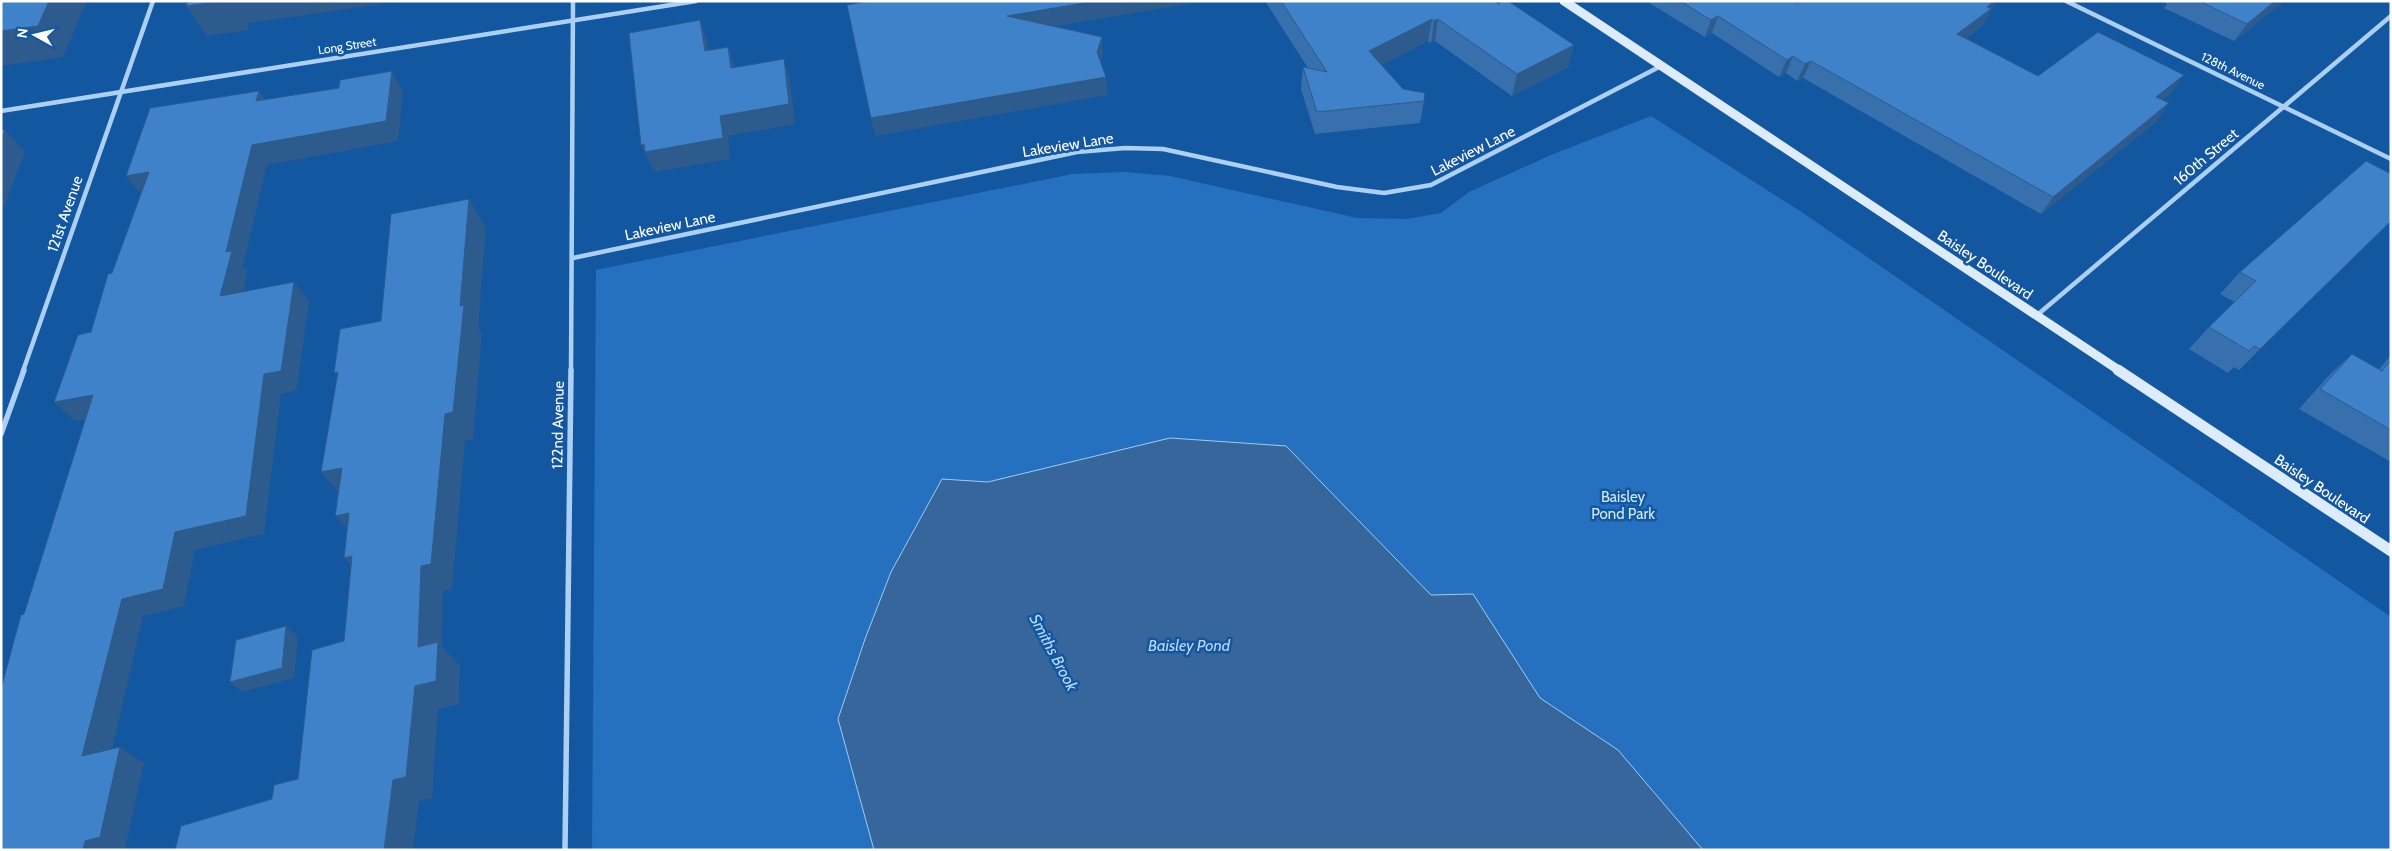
<svg xmlns="http://www.w3.org/2000/svg" width="2392" height="851" font-family="Cabin,sans-serif">
	<rect width="100%" height="100%" fill="#1357a1"/>
	<!-- green -->
	<path fill="#2671bf" d="M1651,116L1806,215L2391,617V850H592L596,270L1073,174L1124,172L1170,176L1357,218L1407,219L1441,213L1469,192L1551,155Z"/>
	<!-- water -->
	<path fill="#36669b" stroke="#9ecbf7" d="M1170,438L1286,446L1431,595L1473,594L1540,698L1618,750L1703,850H874L838,719L865,639L891,572L942,479L988,482Z"/>
	<g fill="none" stroke-linecap="round" stroke-linejoin="round">
		<!-- minor-far1 -->
		<g stroke="#acd0f5" stroke-width="4.5">
			<path d="M2066,1L2391,159"/>
			<path d="M1,111L696,1"/>
			<path d="M573,258L1077,152L1125,148L1163,149L1337,187L1384,193L1431,185L1661,66"/>
			<path d="M2036,316L2391,16"/>
			<path d="M23,371L153,1"/>
			<path d="M571,371L573,1"/>
		</g>
		<!-- minor -->
		<g stroke="#acd0f5" stroke-width="5.5">
			<path d="M1,434L24,370"/>
			<path d="M565,850L571,370"/>
		</g>
		<!-- secondary-far1 -->
		<path stroke="#dcecfd" stroke-width="9" d="M1564,1L2120,371"/>
		<!-- secondary -->
		<path stroke="#dcecfd" stroke-width="11" d="M2118,370L2391,551"/>
	</g>
	<!-- wall -->
	<g fill="#3770ad">
		<path d="M1265,1H1495L1574,45L1568,67L1512,96L1435,41L1431,43L1428,41L1381,65L1403,89L1424,101L1420,123L1315,134L1301,89L1303,67L1308,68Z"/>
		<path d="M1646,1H1794L1797,3L1989,15L1987,17L1982,26L1966,38L2038,76L2172,92L2162,100L2157,121L2041,214L1803,78L1797,81L1786,73L1779,77L1712,33L1705,37Z"/>
		<path d="M2161,1H2284L2234,41L2164,8L2167,4Z"/>
		<path d="M2391,174V221L2239,370L2234,367L2228,373L2189,349L2209,327L2235,302L2220,294L2240,272Z"/>
		<path d="M2352,354L2379,369L2391,355V462L2299,409L2331,373Z"/>
	</g>
	<!-- shaded-wall -->
	<g fill="#2d5b8d">
		<path d="M49,1H87L63,57L1,66V31Z"/>
		<path d="M223,1H404L249,23L247,30L207,36L186,6Z"/>
		<path d="M1096,1H1206L1009,34L1007,16Z"/>
		<path d="M1994,1H1997L1982,26L1948,51L1957,34L1987,7Z"/>
		<path d="M2275,1H2284L2234,41L2247,24Z"/>
		<path d="M1718,16L1712,33L1705,37L1711,20Z"/>
		<path d="M1432,19L1428,41L1366,73L1369,51Z"/>
		<path d="M1438,19L1435,41L1431,43L1434,21Z"/>
		<path d="M700,20L707,41L713,72L705,51Z"/>
		<path d="M1102,37L1103,55L1098,71L1097,52Z"/>
		<path d="M1574,45L1568,67L1512,96L1517,74Z"/>
		<path d="M728,47L735,68H731Z"/>
		<path d="M1793,56L1786,73L1779,77L1787,60Z"/>
		<path d="M784,59L790,80L795,124L728,136L730,159L654,172L641,145L720,116Z"/>
		<path d="M1811,61L1803,78L1797,81L1805,64Z"/>
		<path d="M392,71L403,91L398,141L267,165L243,266L248,271L237,316L220,296L226,252L252,145Z"/>
		<path d="M2184,75L2172,92L2144,114L2156,97Z"/>
		<path d="M1106,77L1108,95L875,136L871,118Z"/>
		<path d="M259,91L272,111L256,101Z"/>
		<path d="M2169,103L2157,121L2041,214L2053,197Z"/>
		<path d="M5,130L25,152L1,214V139Z"/>
		<path d="M149,172L143,196L126,176Z"/>
		<path d="M469,199L486,228L478,328L482,333L473,439L465,441L452,589L443,591L442,646L460,666L459,704L438,709L432,798L419,801L413,850H384L393,780L418,647L421,566L445,414L460,306Z"/>
		<path d="M2391,221L2239,370L2260,349Z"/>
		<path d="M294,282L309,301L297,390L281,394L264,534L195,550L184,606L143,616L107,772L82,756L122,599L175,532L264,374Z"/>
		<path d="M93,395L113,414L75,421L54,402Z"/>
		<path d="M342,468L344,498L321,472Z"/>
		<path d="M349,513L359,542L335,516Z"/>
		<path d="M352,556L368,583L344,558Z"/>
		<path d="M286,626L298,636L294,678L242,692L230,682Z"/>
		<path d="M120,747L144,763L125,850H83L85,841Z"/>
	</g>
	<!-- building -->
	<g fill="#4082c9" stroke="#2d5b8d">
		<path d="M1,1H49L38,26L1,31Z"/>
		<path d="M188,1H223L186,6Z"/>
		<path d="M869,1H1096L1007,16L1102,37L1097,52L1106,77L871,118L847,5Z"/>
		<path d="M1281,1H1495L1498,4L1503,1H1508L1574,45L1517,74L1438,19L1434,21L1432,19L1369,51L1403,89L1425,93L1424,101L1317,112L1303,67L1327,72Z"/>
		<path d="M1680,1H1794L1797,3L1799,1H1994L1987,7L1991,9L1957,34L2038,76L2098,32L2184,75L2156,97L2169,103L2053,197L1811,61L1805,64L1793,56L1787,60L1718,16L1711,20Z"/>
		<path d="M2199,1H2275L2247,24Z"/>
		<path d="M700,20L705,51L728,47L731,68L784,59L789,104L720,116L723,138L645,152L644,144L641,145L629,33Z"/>
		<path d="M392,71L386,121L252,145L226,252L232,251L220,296L294,282L281,371L264,374L246,516L175,532L163,589L122,599L82,756L120,747L100,837L85,841L83,850H1V689L21,615L24,614L93,395L54,402L78,335L91,332L108,274L112,273L149,172L126,176L150,108L259,91L256,101L339,88L340,80Z"/>
		<path d="M1,130H5L1,139Z"/>
		<path d="M2366,161L2391,174V221L2260,349L2254,346L2249,351L2209,327L2256,281L2240,272Z"/>
		<path d="M469,199L460,306L464,305L453,412L445,414L431,564L421,566L418,647L438,642L436,681L415,686L406,777L393,780L384,850H175L181,826L272,799L274,785L298,779L312,650L344,641L352,556L344,558L349,513L335,516L342,468L321,472L338,372L334,373L340,329L381,321L391,214Z"/>
		<path d="M2352,354L2382,371L2391,360V430L2320,389Z"/>
		<path d="M286,626L282,668L230,682L236,640Z"/>
	</g>
	<g text-anchor="middle" stroke-width="5" stroke-linejoin="round" paint-order="stroke">
		<!-- far-street labels -->
		<g font-size="12" fill="#fff" stroke="#1357a1">
			<text transform="translate(347 46) rotate(-9)" y="4">Long Street</text>
			<text transform="translate(2233 71) rotate(26)" y="4">128th Avenue</text>
		</g>
		<!-- street labels -->
		<g font-size="15" fill="#fff" stroke="#1357a1">
			<text transform="translate(1068 145) rotate(-9)" y="5">Lakeview Lane</text>
			<text transform="translate(1473 151) rotate(-27)" y="5">Lakeview Lane</text>
			<text transform="translate(2206 157) rotate(-40)" y="5">160th Street</text>
			<text transform="translate(65 214) rotate(-71)" y="5">121st Avenue</text>
			<text transform="translate(670 226) rotate(-12)" y="5">Lakeview Lane</text>
			<text transform="translate(1985 265) rotate(34)" y="5">Baisley Boulevard</text>
			<text transform="translate(558 425) rotate(-89)" y="5">122nd Avenue</text>
			<text transform="translate(2322 489) rotate(34)" y="5">Baisley Boulevard</text>
		</g>
		<!-- park labels -->
		<g font-size="15" fill="#d5e9fe" stroke="#1357a1">
			<text x="1623" y="502">Baisley<tspan x="1623" dy="17">Pond Park</tspan></text>
		</g>
		<!-- water labels -->
		<g font-size="16" font-style="italic" fill="#b9dafb" stroke="#1357a1">
			<text x="1189" y="651">Baisley Pond</text>
			<text transform="translate(1054 652) rotate(62)" y="6">Smiths Brook</text>
		</g>
	</g>
	<!-- border -->
	<rect width="2392" height="851" fill="none" stroke="#ffffff" stroke-width="5"/>
	<!-- north arrow -->
	<g transform="translate(35 35) rotate(278)" stroke="#1357a1" stroke-width="4" paint-order="stroke">
	<path d="M0-4L9 19L0 12L-9 19Z" fill="#ffffff"/>
	<text y="-8" font-size="14" font-weight="bold" text-anchor="middle" fill="#ffffff">N</text>
	</g>
</svg>
